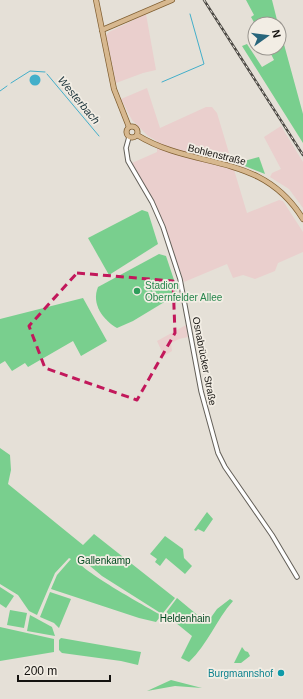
<svg xmlns="http://www.w3.org/2000/svg" width="303" height="699" font-family="Helvetica,sans-serif">
	<rect width="100%" height="100%" fill="#e5e0d7"/>
	<!-- commercial -->
	<g fill="#eacfcd">
		<path d="M146,14L156,70L143,73L116,83L106,35L109,32Z"/>
		<path d="M147,88L160,128L206,107H212L217,113L247,213L279,200L283,201L303,232V252L278,263L275,271L255,279L243,275L233,278L227,264L184,282L161,219L132,163L157,152V141L148,136L132,120L121,99Z"/>
		<path d="M281,126L303,162V208L289,189L270,177L272,173L281,169L264,137Z"/>
		<path d="M186,325L188,337L179,339L171,343L172,351L164,356L157,341Z"/>
	</g>
	<!-- green -->
	<g fill="#79cf8e" fill-rule="evenodd">
		<path d="M246,0H272L278,24H255L251,17L254,15Z"/>
		<path d="M279,26L303,114V143L242,46L247,44L262,67L274,60L268,48H279Z"/>
		<path d="M259,157L265,174L237,163Z"/>
		<path d="M142,210L148,212L158,244L109,275L88,238Z"/>
		<path d="M159,254L166,256L177,289L176,295L133,321L117,328C103,320 91,304 98,287Z"/>
		<path d="M83,298L107,341L81,356L73,341L28,367L25,363L12,371L5,361L0,364V319Z"/>
		<path d="M0,448L10,455L11,470L8,484L83,545L94,534L175,598L156,622L139,618L51,589L57,575L71,559L69,558L55,573L37,615L29,611L18,595L0,584ZM78,556L102,576L162,614L161,615L157,613C142,604 81,571 76,559Z"/>
		<path d="M207,512L213,519L204,532L198,529L196,531L194,530Z"/>
		<path d="M165,536L183,549L184,558L192,566L185,574L166,558L160,566L155,562L157,559L150,554Z"/>
		<path d="M0,587L14,596L6,608L0,604Z"/>
		<path d="M50,592L71,599L59,628L54,623L40,617Z"/>
		<path d="M177,598L207,623L217,609L230,599L233,601C216,620 208,644 189,662L181,658L192,636L165,614Z"/>
		<path d="M10,610L27,613L24,628L7,625Z"/>
		<path d="M30,615L52,627L55,636L27,631Z"/>
		<path d="M0,627L54,639V652L0,661Z"/>
		<path d="M61,638L141,652L138,665L121,661L62,653L59,650V640Z"/>
		<path d="M242,647L245,651L248,652L250,656L241,663H234Z"/>
		<path d="M171,680L202,688L175,686L147,691Z"/>
	</g>
	<!-- water -->
	<circle fill="#43afca" cx="35" cy="80" r="5.5"/>
	<g fill="none" stroke-linecap="round" stroke-linejoin="round">
		<!-- stream -->
		<g stroke="#43afca" stroke-width="1">
			<path d="M47,74L99,136"/>
			<path d="M162,82L204,64L190,14"/>
			<path d="M11,83L30,71L45,72"/>
			<path d="M0,91L7,86"/>
		</g>
		<!-- minor casing -->
		<g stroke="#646059" stroke-width="5.5">
			<path id="minor" d="M129,137L126,148L128,161L152,202L163,227L180,279L201,391L218,453L225,467L272,535L297,577"/>
		</g>
		<!-- major casing -->
		<g stroke="#815f32" stroke-width="6">
			<g id="major">
				<path d="M96,0L114,89L129,127"/>
				<path d="M102,30L172,0"/>
				<circle cx="132" cy="132" r="5.5"/>
				<path d="M137,135C196,171 261,151 303,219"/>
			</g>
		</g>
		<!-- minor -->
		<use href="#minor" stroke="#fff" stroke-width="3.5"/>
		<!-- major -->
		<use href="#major" stroke="#d7b88f" stroke-width="4.5"/>
		<!-- rail casing -->
		<g stroke="#4c4944" stroke-width="2.5">
			<path id="rail" d="M204,0L303,155"/>
		</g>
		<!-- rail -->
		<use href="#rail" stroke="#f2ede4" stroke-width="1" stroke-dasharray="3" stroke-linecap="butt"/>
	</g>
	<!-- marked area -->
	<path fill="none" stroke="#c2185b" stroke-width="3" stroke-dasharray="8 5" stroke-linejoin="round" d="M77,273L173,281L175,333L137,400L45,368L29,326Z"/>
	<!-- markers -->
	<circle fill="#2e9e5b" stroke="#f2ede4" stroke-width="1.5" cx="137" cy="291" r="4"/>
	<circle fill="#0f9aa8" stroke="#f2ede4" stroke-width="1.5" cx="281" cy="673" r="4"/>
	<g text-anchor="middle" stroke-width="3.5" stroke-linejoin="round" paint-order="stroke">
		<!-- street labels -->
		<g font-size="10" fill="#14120f" stroke="#f2ede4">
			<text transform="translate(217 154) rotate(14)" y="4">Bohlenstraße</text>
			<text transform="translate(205 361) rotate(79)" y="4">Osnabrücker Straße</text>
		</g>
		<!-- leisure labels -->
		<g font-size="10" fill="#27864d" stroke="#f2ede4" text-anchor="start">
			<text x="145" y="289">Stadion<tspan x="145" dy="12">Obernfelder Allee</tspan></text>
		</g>
		<!-- park labels -->
		<g font-size="10" fill="#01491f" stroke="#f2ede4">
			<text x="104" y="564">Gallenkamp</text>
			<text x="185" y="622">Heldenhain</text>
		</g>
		<!-- culture labels -->
		<g font-size="10" fill="#0d838f" stroke="#f2ede4" text-anchor="end">
			<text x="273" y="677">Burgmannshof</text>
		</g>
		<!-- water labels -->
		<g font-size="11" font-style="italic" fill="#1e363d" stroke="#f2ede4">
			<text transform="translate(79 100) rotate(50)" y="4">Westerbach</text>
		</g>
	</g>
	<!-- north arrow -->
	<g transform="translate(267 36) rotate(76)"><circle r="19" fill="#f2ede4" stroke="#99958f"/>
	<path d="M0-3L7 15L0 10L-7 15Z" fill="#27657b"/>
	<text y="-6" font-size="11" font-weight="bold" text-anchor="middle" fill="#14120f">N</text>
	</g>
	<!-- scale -->
	<path d="M18 675v6h92v-6" fill="none" stroke="#14120f" stroke-width="2"/>
	<text x="24" y="675" font-size="12" fill="#14120f" stroke="#f2ede4" stroke-width="3" paint-order="stroke">200 m</text>
</svg>
